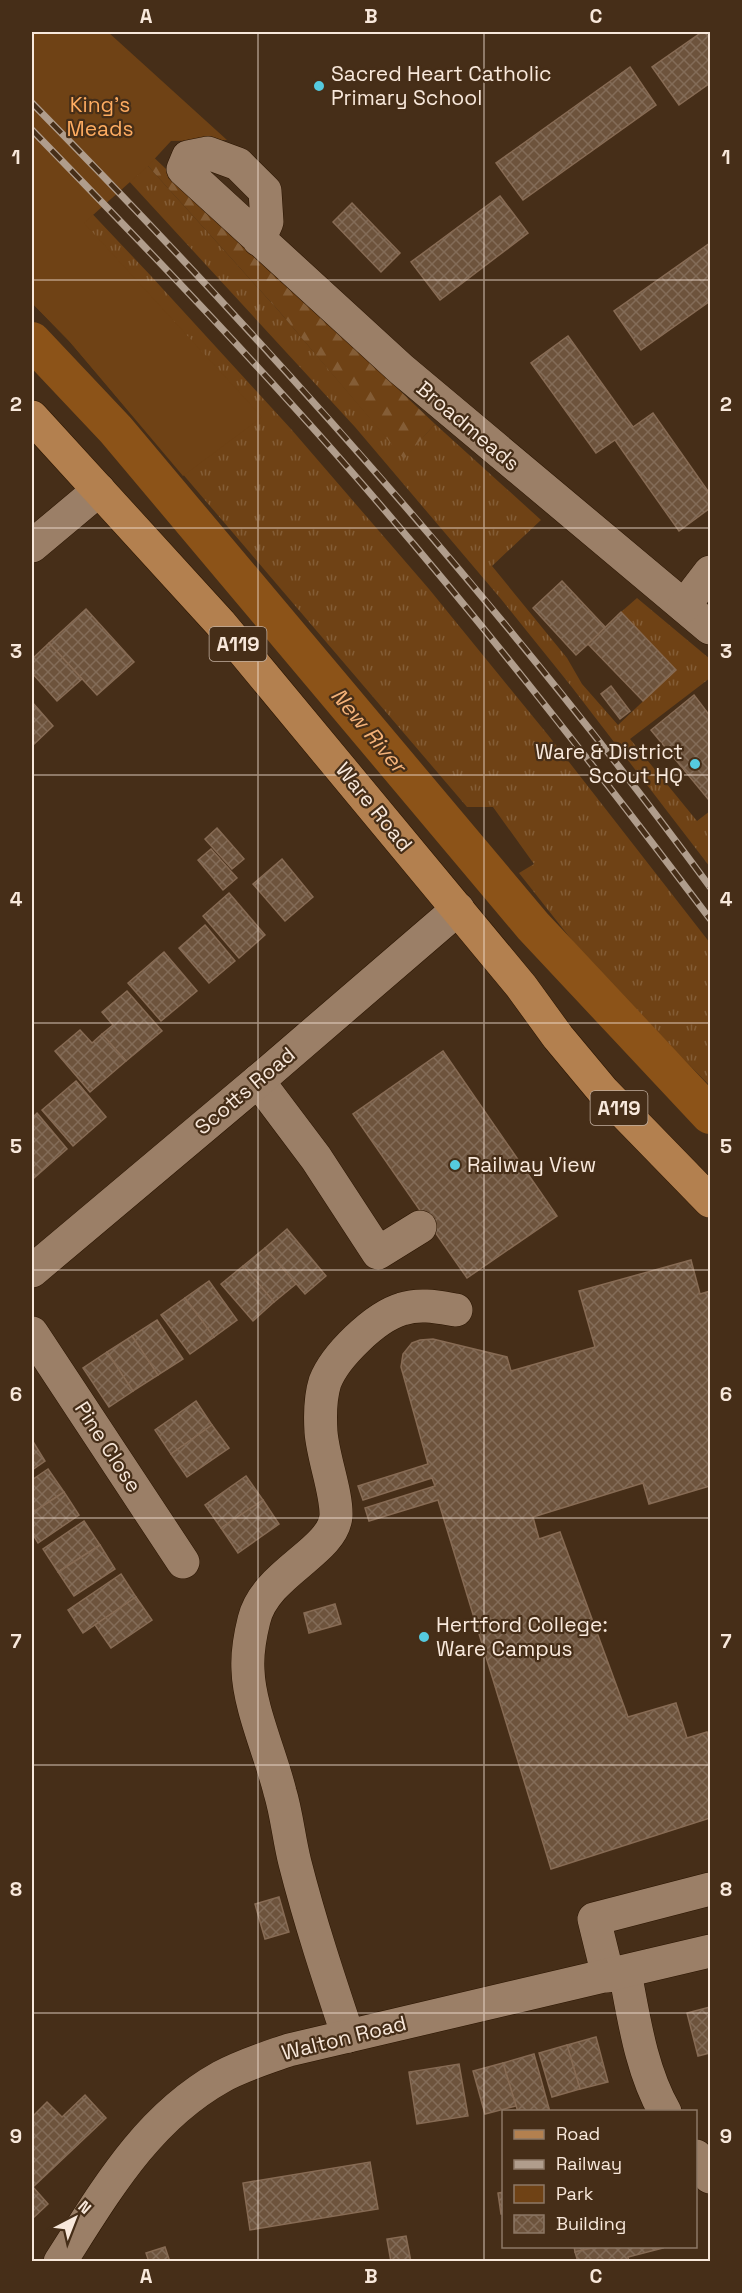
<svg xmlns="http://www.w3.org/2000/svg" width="742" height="2293" font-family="'Space Grotesk',sans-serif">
	<defs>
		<pattern id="grass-tufts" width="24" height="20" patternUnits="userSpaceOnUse" patternTransform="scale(1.5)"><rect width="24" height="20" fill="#6f4215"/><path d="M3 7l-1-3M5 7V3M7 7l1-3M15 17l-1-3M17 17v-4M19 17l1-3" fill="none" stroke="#845d36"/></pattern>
		<pattern id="forest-firs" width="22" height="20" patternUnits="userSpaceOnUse" patternTransform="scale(1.5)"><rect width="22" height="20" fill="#6f4215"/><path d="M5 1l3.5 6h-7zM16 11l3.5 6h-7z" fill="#845d36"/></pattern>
		<pattern id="building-cross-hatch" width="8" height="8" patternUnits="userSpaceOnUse" patternTransform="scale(1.5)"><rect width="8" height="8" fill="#6d533c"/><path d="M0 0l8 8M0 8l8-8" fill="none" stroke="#836c58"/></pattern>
	</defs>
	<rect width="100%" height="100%" fill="#462e18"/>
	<!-- grass -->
	<g fill="url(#grass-tufts)">
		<path d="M32,52L148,166L278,310L404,458L435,424L541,520L492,566L567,658L582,684L618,725L676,670L621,612L637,598L710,659V678L630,739L697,821L710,811V867L571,686L501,599L355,427L127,179Z"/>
		<path d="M32,150L151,276L291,429L429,589L548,735L710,943V1086L593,967L519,873L534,864L493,807H467L70,342L32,303Z"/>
	</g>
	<!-- forest -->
	<path fill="url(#forest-firs)" d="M32,42L435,424L404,459L278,310L148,166L32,52Z"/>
	<!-- park -->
	<path fill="#6f4215" d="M32,32H108L227,140L171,141L148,166L84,223L262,417L183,476L70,342L32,303Z"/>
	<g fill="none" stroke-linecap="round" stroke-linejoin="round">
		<!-- canal -->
		<path stroke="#8c5318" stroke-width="38" d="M32,341L116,430L533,926L710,1115"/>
	</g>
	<!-- building -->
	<g fill="url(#building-cross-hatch)" stroke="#876b54" stroke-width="1.5">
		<path d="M702,32H710V83L679,105L652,67Z"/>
		<path d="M630,67L656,105L523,200L496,163Z"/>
		<path d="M500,196L528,233L440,300L411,262Z"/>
		<path d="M352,203L400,253L381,272L333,222Z"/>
		<path d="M710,243V301L641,350L614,311Z"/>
		<path d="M568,336L633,427L653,413L710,494V508L679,531L615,440L596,453L531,363Z"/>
		<path d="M562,581L606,628L576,655L533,608Z"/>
		<path d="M86,609L134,662L97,695L49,643Z"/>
		<path d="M621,612L676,670L643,701L588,644Z"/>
		<path d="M49,643L82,679L57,701L32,673V659Z"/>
		<path d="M611,686L630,711L620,719L601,694Z"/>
		<path d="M694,695L710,716V797L708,799L651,730Z"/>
		<path d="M32,702L53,726L32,746Z"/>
		<path d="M217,828L244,859L232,869L205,839Z"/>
		<path d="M211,849L237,878L223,890L198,860Z"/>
		<path d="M282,859L313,897L285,921L253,884Z"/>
		<path d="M229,893L265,935L239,958L203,916Z"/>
		<path d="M205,925L235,961L209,983L179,948Z"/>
		<path d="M164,952L197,991L161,1021L128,983Z"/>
		<path d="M127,991L162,1031L126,1061L102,1034L113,1025L102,1012Z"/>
		<path d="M80,1030L92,1043L102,1034L126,1061L90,1092L55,1051Z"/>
		<path d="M443,1051L557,1216L467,1278L353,1114Z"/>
		<path d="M76,1081L106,1117L73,1146L42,1110Z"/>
		<path d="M37,1113L67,1149L34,1178L32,1176V1118Z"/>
		<path d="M287,1229L326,1276L305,1294L265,1248Z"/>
		<path d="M265,1248L296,1284L274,1302L243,1266Z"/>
		<path d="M691,1260L700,1294L710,1291V1327H709L710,1334V1486L649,1504L643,1483L533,1517L539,1539L560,1532L628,1717L676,1703L687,1738L707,1732L710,1742V1818L551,1869L438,1500L369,1521L365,1508L435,1486L432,1478L363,1500L358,1486L428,1464L401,1367L403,1354L412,1343L420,1340L433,1339L507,1357L511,1371L595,1347L579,1291Z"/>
		<path d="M243,1266L274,1302L253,1321L221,1284Z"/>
		<path d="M209,1281L237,1320L214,1337L185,1298Z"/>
		<path d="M185,1298L214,1337L190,1354L161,1315Z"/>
		<path d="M157,1320L183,1359L158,1375L132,1336Z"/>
		<path d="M132,1336L158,1375L133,1391L107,1352Z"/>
		<path d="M107,1352L133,1391L109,1407L83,1368Z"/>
		<path d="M196,1401L212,1425L171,1454L155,1430Z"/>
		<path d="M212,1425L229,1448L187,1477L171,1454Z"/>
		<path d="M32,1440L45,1461L32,1470Z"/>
		<path d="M48,1469L64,1492L32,1513V1480Z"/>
		<path d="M246,1476L263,1500L221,1528L205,1505Z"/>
		<path d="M64,1492L79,1515L38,1543L32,1533V1513Z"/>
		<path d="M263,1500L279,1524L238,1553L221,1528Z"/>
		<path d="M84,1521L100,1545L58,1572L43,1549Z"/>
		<path d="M100,1545L115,1569L74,1596L58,1572Z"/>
		<path d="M121,1574L136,1597L83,1633L68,1610Z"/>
		<path d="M136,1597L152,1620L111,1648L95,1625Z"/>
		<path d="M335,1604L341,1624L309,1633L304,1613Z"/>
		<path d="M279,1897L289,1932L265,1939L255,1904Z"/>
		<path d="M710,2007V2053L698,2056L687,2013Z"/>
		<path d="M596,2037L608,2082L580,2089L567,2045Z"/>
		<path d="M567,2045L580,2089L552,2097L539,2053Z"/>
		<path d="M534,2054L550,2112H518L503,2063Z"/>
		<path d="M503,2063L516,2106L485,2114L473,2071Z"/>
		<path d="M459,2064L468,2116L417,2124L409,2072Z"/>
		<path d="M85,2095L106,2118L33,2187L48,2204L33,2218L32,2117L47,2102L62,2117Z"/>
		<path d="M370,2162L378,2209L250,2230L243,2183Z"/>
		<path d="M504,2192V2214H501L498,2193Z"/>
		<path d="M406,2236L411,2262H391L387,2239Z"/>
		<path d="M574,2246H600L575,2252Z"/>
		<path d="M600,2246H662L663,2248L628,2257L629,2262H578L575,2252Z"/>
		<path d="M165,2247L170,2262H149L146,2253Z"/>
	</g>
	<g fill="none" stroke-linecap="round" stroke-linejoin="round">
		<!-- minor casing -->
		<g stroke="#2b1501" stroke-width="34">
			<g id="minor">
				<path d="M259,240L267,222L265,191L238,164L208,153L188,157L183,169L401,369L710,628"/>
				<path d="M32,546L99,490"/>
				<path d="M684,606L710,572"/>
				<path d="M258,1081L316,1158L378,1253L420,1227"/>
				<path d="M32,1271L258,1081L458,909"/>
				<path d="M32,1333L183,1562"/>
				<path d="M625,1972C634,2019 641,2070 665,2112"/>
				<path d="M608,1976L594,1919L710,1889"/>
				<path d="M348,2036C329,1979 310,1922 295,1863C289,1840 287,1815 280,1792C271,1755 249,1707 248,1670C247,1654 250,1636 254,1620C265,1573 333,1552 336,1516C337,1493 323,1458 321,1432C320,1416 320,1398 325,1382C335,1356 375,1317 402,1309C420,1303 438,1307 456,1310"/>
				<path d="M696,2156L710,2177"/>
				<path d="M60,2262C105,2192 146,2119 221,2077C243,2065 266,2058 289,2050L710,1951"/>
			</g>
		</g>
		<!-- major casing -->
		<g stroke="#2b1501" stroke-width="34">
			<path id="major" d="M32,417L220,623L521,986L558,1037L603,1091L710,1201"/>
		</g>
		<!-- minor -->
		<use href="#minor" stroke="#9b7f67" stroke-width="33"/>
		<!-- major -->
		<use href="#major" stroke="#b3804f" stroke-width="33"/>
		<!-- rail casing -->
		<g stroke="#b09d8c" stroke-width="7">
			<g id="rail">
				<path d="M32,103C274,349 505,608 710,887"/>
				<path d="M32,130C135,236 238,343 336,454C468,604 590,760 710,919"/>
			</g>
		</g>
		<!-- rail -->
		<use href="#rail" stroke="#462e18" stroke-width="4.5" stroke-dasharray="14" stroke-linecap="butt"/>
	</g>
	<!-- grid -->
	<path fill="none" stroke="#f8e8db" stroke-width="1.5" stroke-opacity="0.55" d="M258,32V2262M484,32V2262M32,280H710M32,528H710M32,775H710M32,1023H710M32,1270H710M32,1518H710M32,1765H710M32,2013H710"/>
	<!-- markers -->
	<g fill="#55cadf" stroke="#462e18" stroke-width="2">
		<circle cx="319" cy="86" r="6"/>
		<circle cx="695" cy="764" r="6"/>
		<circle cx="455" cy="1165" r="6"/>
		<circle cx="424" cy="1637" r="6"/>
	</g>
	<g text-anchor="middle" stroke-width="4.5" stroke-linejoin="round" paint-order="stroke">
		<!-- shield labels -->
		<g fill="#462e18" stroke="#c3b0a0" stroke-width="1.5">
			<rect x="209.5" y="627" width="57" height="34" rx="4.5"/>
			<rect x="590.5" y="1091" width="57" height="34" rx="4.5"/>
		</g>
		<g font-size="20" font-weight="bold" fill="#f8e8db">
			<text x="238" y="651">A119</text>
			<text x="619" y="1115">A119</text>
		</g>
		<!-- poi labels -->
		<g font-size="21" fill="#f8e8db" stroke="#462e18" text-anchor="start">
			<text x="331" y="81">Sacred Heart Catholic<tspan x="331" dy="24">Primary School</tspan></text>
			<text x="683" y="759" text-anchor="end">Ware &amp; District<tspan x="683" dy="24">Scout HQ</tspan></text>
			<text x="467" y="1172">Railway View</text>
			<text x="436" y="1632">Hertford College:<tspan x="436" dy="24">Ware Campus</tspan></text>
		</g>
		<!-- park labels -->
		<g font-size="21" fill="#feac61" stroke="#462e18">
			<text x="100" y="112">King's<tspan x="100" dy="24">Meads</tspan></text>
		</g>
		<!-- street labels -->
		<g font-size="21" fill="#f8e8db" stroke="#462e18">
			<text transform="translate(468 426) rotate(40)" y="7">Broadmeads</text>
			<text transform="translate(374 807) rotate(51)" y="7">Ware Road</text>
			<text transform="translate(245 1091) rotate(-40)" y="7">Scotts Road</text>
			<text transform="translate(108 1447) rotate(57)" y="7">Pine Close</text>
			<text transform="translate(344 2038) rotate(-14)" y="7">Walton Road</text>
		</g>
		<!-- water labels -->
		<g font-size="22" font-style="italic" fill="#f4b279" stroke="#462e18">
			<text transform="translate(369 730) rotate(50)" y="8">New River</text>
		</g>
	</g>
	<!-- border -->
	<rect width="742" height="2293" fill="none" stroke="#462e18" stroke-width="66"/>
	<!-- legend -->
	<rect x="502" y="2110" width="195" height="138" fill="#462e18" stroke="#8d7866" stroke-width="1.5"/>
	<rect x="514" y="2130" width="30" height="9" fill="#b3804f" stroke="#8d7866" stroke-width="1.5"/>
	<text x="556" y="2140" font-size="18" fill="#f8e8db">Road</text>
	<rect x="514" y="2160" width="30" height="9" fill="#b09d8c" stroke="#8d7866" stroke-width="1.5"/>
	<text x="556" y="2170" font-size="18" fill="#f8e8db">Railway</text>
	<rect x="514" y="2185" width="30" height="18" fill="#6f4215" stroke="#8d7866" stroke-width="1.5"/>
	<text x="556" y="2200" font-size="18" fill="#f8e8db">Park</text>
	<rect x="514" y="2215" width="30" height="18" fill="url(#building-cross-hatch)" stroke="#8d7866" stroke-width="1.5"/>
	<text x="556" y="2230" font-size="18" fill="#f8e8db">Building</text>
	<!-- north arrow -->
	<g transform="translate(75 2218) rotate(42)" stroke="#462e18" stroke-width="4.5" paint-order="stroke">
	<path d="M0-4.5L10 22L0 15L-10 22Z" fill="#f8e8db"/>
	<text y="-9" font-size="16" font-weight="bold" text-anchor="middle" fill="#f8e8db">N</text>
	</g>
	<rect x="33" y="33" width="676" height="2227" fill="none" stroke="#f8e8db" stroke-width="2"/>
	<g font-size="20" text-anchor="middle" font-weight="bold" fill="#f8e8db">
		<text x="146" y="23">A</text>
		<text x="371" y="23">B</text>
		<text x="596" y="23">C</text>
		<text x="16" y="164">1</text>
		<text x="726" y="164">1</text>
		<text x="16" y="411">2</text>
		<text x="726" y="411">2</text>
		<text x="16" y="658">3</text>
		<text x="726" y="658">3</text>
		<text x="16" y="906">4</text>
		<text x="726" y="906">4</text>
		<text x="16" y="1153">5</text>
		<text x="726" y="1153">5</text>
		<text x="16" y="1401">6</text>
		<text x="726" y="1401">6</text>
		<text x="16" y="1648">7</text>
		<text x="726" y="1648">7</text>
		<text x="16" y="1896">8</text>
		<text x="726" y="1896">8</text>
		<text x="16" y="2143">9</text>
		<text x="726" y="2143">9</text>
		<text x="146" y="2283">A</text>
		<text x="371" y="2283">B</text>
		<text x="596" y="2283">C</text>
	</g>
</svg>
